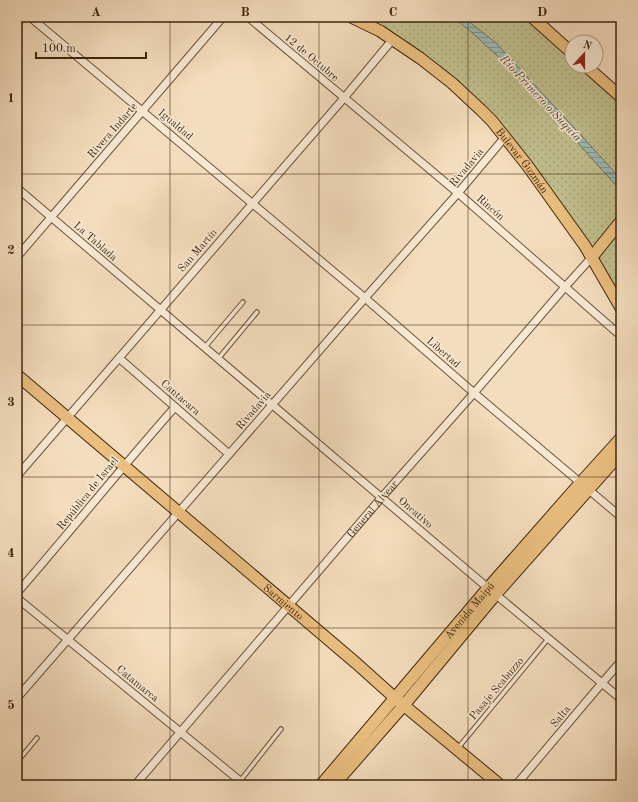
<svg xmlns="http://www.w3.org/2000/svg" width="638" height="802" font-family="'Old Standard TT',serif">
	<defs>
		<pattern id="grass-dots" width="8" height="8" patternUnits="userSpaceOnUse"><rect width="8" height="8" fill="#c1bf8e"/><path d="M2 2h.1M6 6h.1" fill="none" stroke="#a7a479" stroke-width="1.8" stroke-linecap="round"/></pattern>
		<pattern id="water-rules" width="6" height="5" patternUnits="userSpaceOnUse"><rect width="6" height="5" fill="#9cbbb6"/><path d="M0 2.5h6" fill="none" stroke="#819892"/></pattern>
	</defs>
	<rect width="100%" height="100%" fill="#f4ddbe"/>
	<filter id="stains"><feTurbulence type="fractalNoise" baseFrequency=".005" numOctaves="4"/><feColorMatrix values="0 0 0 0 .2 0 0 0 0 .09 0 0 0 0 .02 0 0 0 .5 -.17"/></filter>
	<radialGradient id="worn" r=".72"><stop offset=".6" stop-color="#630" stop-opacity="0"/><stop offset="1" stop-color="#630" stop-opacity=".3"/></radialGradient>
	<!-- grass -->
	<g fill="url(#grass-dots)" stroke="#80724e">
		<path d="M351,17H452L455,19L469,30L510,67L621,191V308L592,257L467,96Z"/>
		<path d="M463,17H532L572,53V66H586L621,97V179L496,43Z"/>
	</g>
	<!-- water -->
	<path fill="url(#water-rules)" stroke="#767f72" d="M452,17H463L496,43L621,179V191L510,67L469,30Z"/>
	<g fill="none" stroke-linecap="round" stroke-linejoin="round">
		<!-- lane casing -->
		<g stroke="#6c5439" stroke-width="5.5">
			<g id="lane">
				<path d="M205,347L243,302"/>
				<path d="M218,359L257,312"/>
				<path d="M458,748L548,639"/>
				<path d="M17,762L37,738"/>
				<path d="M240,781L281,729"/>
			</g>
		</g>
		<!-- street casing -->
		<g stroke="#6c5439" stroke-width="9">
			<g id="street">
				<path d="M30,17L365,298L474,393L621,517"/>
				<path d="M248,17L458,193L621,336"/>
				<path d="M17,188L488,588L621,699"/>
				<path d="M17,257L223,17"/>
				<path d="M119,358L229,454"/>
				<path d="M17,476L253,203L344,98L393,39"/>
				<path d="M17,593C70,532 121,468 175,407"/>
				<path d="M17,598L245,785"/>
				<path d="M17,698L365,298L458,193L505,137"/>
				<path id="s1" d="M135,785L382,497L474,393L565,287L592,257"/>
				<path d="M516,785L602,683L621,661"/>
			</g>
		</g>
		<!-- primary casing -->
		<g stroke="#3e260d" stroke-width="13">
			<g id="primary">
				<path id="s2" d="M351,17L380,31L420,58L452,83L481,110L492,121L527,165L585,246L621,308"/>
				<path d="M532,17L572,53"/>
				<path d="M17,20L20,17"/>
				<path d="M586,66L621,97"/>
				<path d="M592,257L621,221"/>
				<path id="s3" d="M17,375L356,663L395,698L500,785"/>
				<path id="s4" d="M321,785L488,588L575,489L621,438"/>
				<path d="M334,785L404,705L496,594L621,453"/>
			</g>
		</g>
		<!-- lane -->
		<use href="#lane" stroke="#f8e9d5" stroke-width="3.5"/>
		<!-- street -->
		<use href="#street" stroke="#f8e9d5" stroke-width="7"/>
		<!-- primary -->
		<use href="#primary" stroke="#eabe7f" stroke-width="11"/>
	</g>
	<!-- grid -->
	<path fill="none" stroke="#3e260d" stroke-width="1" stroke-opacity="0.55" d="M170,17V785M319,17V785M468,17V785M17,174H621M17,325H621M17,477H621M17,628H621"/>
	<g text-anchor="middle" stroke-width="3" stroke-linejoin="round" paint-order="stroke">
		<!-- street labels -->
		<g font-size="11" fill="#3e260d" stroke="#f8e9d5">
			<text transform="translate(312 57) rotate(40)" y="4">12 de Octubre</text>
			<text transform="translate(176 124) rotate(40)" y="4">Igualdad</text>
			<text transform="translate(112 130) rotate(-49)" y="4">Rivera Indarte</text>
			<text dy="4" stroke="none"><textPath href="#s2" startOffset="226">Bulevar Guzmán</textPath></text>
			<text transform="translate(466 167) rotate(-50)" y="4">Rivadavia</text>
			<text transform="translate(491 207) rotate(41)" y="4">Rincón</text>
			<text transform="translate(96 241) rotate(41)" y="4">La Tablada</text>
			<text transform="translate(197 250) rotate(-49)" y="4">San Martín</text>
			<text transform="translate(444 352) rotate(41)" y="4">Libertad</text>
			<text transform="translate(181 397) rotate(41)" y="4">Cantacara</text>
			<text transform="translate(253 410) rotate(-49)" y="4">Rivadavia</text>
			<text transform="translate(87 493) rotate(-51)" y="4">República de Israel</text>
			<text dy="4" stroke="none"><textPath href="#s1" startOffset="364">General Alvear</textPath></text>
			<text transform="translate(416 512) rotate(41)" y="4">Oncativo</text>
			<text dy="4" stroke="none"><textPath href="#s3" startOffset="350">Sarmiento</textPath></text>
			<text dy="4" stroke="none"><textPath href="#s4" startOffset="229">Avenida Maipú</textPath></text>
			<text transform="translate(138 683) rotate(39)" y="4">Catamarca</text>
			<text transform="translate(496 688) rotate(-50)" y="4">Pasaje Scabuzzo</text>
			<text transform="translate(560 716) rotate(-50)" y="4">Salta</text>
		</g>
		<!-- water labels -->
		<g font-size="12" font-style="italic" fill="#564b37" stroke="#f8e9d5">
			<text transform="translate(541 98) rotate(47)" y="4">Río Primero o Suquía</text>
		</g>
	</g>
	<!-- margin -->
	<rect width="638" height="802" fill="none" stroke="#f4ddbe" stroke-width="44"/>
	<!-- north arrow -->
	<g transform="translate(584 54) rotate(21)"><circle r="19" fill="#f8e9d5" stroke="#ae9b85"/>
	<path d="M0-3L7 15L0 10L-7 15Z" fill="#8f2418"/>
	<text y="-6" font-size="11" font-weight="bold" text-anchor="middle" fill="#3e260d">N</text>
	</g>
	<!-- scale -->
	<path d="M36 52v6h110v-6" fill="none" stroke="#3e260d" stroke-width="2"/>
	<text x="42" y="52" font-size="12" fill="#3e260d" stroke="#f8e9d5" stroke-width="3" paint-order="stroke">100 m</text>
	<rect x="22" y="22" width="594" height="758" fill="none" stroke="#3e260d" stroke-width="1.5"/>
	<g font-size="13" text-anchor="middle" font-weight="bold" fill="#3e260d">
		<text x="96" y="16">A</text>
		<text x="245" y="16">B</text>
		<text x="393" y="16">C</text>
		<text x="542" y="16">D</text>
		<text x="11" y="102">1</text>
		<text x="11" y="254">2</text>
		<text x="11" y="406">3</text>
		<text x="11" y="557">4</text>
		<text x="11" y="709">5</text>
	</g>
	<rect width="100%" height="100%" filter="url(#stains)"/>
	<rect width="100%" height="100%" fill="url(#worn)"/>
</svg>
